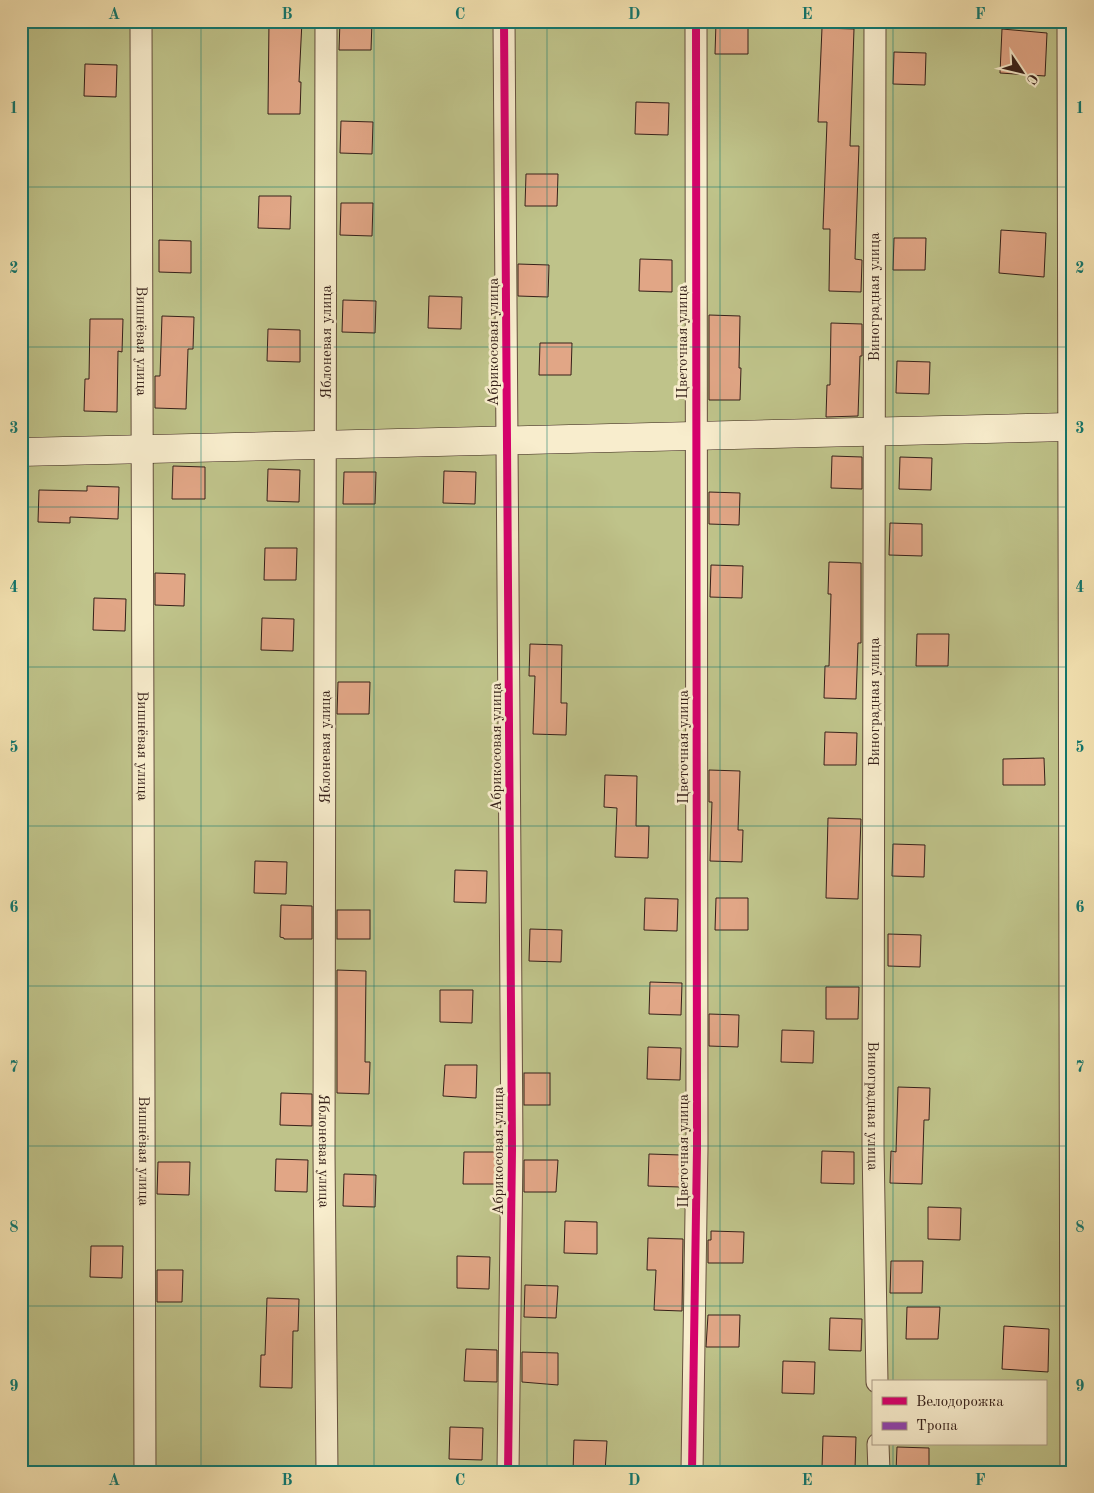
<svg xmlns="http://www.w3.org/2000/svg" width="1094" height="1493" font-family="'Old Standard TT',serif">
	<rect width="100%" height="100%" fill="#f4e3b2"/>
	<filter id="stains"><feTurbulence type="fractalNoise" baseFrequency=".004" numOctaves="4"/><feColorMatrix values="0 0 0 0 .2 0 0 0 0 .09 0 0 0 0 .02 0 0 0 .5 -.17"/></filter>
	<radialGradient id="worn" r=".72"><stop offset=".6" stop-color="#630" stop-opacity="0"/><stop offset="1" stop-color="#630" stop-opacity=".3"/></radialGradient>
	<!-- green -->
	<path fill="#bfc38a" stroke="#7a7252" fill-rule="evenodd" d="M21,21H1073V1472H21ZM873,1382H1045V1444H873Z"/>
	<!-- building -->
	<g fill="#e1a686" stroke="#362019">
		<path d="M269,21H302L299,82H301L300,114H268Z"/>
		<path d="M340,21H372L371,50H339Z"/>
		<path d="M716,22H748V54H715Z"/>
		<path d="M822,28L854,29L850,146H859L855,259L862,260L861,292L829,291L830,229H823L827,122H818Z"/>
		<path d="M1002,29L1047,33L1045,76L1000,73Z"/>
		<path d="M894,52L926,53L925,85L893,84Z"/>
		<path d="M85,64L117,65L116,97L84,96Z"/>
		<path d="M636,102L669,103L668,135L635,134Z"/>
		<path d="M341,121L373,122L372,154L340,153Z"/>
		<path d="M526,174H558L557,206H525Z"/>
		<path d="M259,196H291L290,229L258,228Z"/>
		<path d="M341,203H373L372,236L340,235Z"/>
		<path d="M1001,230L1046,233L1044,277L999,273Z"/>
		<path d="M894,238H926L925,270H893Z"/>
		<path d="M159,240L191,241V273L159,272Z"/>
		<path d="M640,259L672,260V292L639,291Z"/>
		<path d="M518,264L549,265L548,297L518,296Z"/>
		<path d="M429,296L462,297L461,329L428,328Z"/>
		<path d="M343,300L376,301L375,333L342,332Z"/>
		<path d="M709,315L740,316L739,368H741L740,400H709Z"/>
		<path d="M162,316L194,317L193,349H188L186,409L155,408V376H160Z"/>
		<path d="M90,319H123L122,352L118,351L117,412L84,411L85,379H89Z"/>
		<path d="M831,323L862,324V356H860L858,416L826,417L827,385H830Z"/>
		<path d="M268,329L300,330V362L267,361Z"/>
		<path d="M540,343H572L571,375H539Z"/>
		<path d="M897,361L930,362L929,394L896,393Z"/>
		<path d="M832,456L862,457V489L831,488Z"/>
		<path d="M900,457L932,458L931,490L899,489Z"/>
		<path d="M173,466L205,467V499H172Z"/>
		<path d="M268,469L300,470L299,502L267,501Z"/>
		<path d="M444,471L476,472L475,504L443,503Z"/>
		<path d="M344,472H376L375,504H343Z"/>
		<path d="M87,486L119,487L118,519L70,517V523L38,522L39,490L87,491Z"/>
		<path d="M709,492L740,493L739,525L709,524Z"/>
		<path d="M890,523L922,524V556L889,555Z"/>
		<path d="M265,548H297L296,580H264Z"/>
		<path d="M829,562L861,563V643H858L856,699L824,698L825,666H829L831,594H828Z"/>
		<path d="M711,565L743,566L742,598L710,597Z"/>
		<path d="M155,573L185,574L184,606L155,605Z"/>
		<path d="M94,598L126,599L125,631L93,630Z"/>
		<path d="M262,618L294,619L293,651L261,650Z"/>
		<path d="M917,634H949L948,666H916Z"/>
		<path d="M530,644L562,645L561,703H567L566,735L533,734L535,676H529Z"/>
		<path d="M338,682H370L369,714H337Z"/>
		<path d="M825,732L857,733L856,765H824Z"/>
		<path d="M1044,758L1045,785H1003V759Z"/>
		<path d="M709,770L740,771L738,830H743L742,862L710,861L712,802H709Z"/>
		<path d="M605,775L637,776L636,826H649L648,858L615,857L617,808L604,807Z"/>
		<path d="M828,818L861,819L858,899L826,898Z"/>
		<path d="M893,844L925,845L924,877L892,876Z"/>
		<path d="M255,861L287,862L286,894L254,893Z"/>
		<path d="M455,870L487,871L486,903L454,902Z"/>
		<path d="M645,898L678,899L677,931L644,930Z"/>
		<path d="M716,898H748V930H715Z"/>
		<path d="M281,905L312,906V939H284V938L280,937Z"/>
		<rect x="337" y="910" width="33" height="29"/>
		<path d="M530,929L562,930L561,962L529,961Z"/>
		<path d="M888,934L921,935L920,967L888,966Z"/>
		<path d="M337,970L366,971L365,1062H370L369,1094L337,1093Z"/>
		<path d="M650,982L682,983L681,1015L649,1014Z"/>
		<path d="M826,987H859L858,1019H826Z"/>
		<path d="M440,990H473L472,1023L440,1022Z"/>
		<path d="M709,1014L739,1015L738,1047L709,1046Z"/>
		<path d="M782,1030L814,1031L813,1063L781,1062Z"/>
		<path d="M648,1047L681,1048L680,1080L647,1079Z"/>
		<path d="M445,1065H477L476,1098L443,1096Z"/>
		<rect x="524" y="1073" width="26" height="32"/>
		<path d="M898,1087L930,1088L929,1120H924L922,1184L890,1183L891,1151L896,1152Z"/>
		<path d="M281,1093L312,1094V1126L280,1125Z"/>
		<path d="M822,1151L854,1152V1184L821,1183Z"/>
		<path d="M464,1152H497L496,1159H499V1184H463Z"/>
		<path d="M649,1154L681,1155L680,1187L648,1186Z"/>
		<path d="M276,1159L308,1160L307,1192L275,1191Z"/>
		<path d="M524,1160H558L556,1192H524Z"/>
		<path d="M158,1162H190L189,1195L157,1194Z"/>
		<path d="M344,1174L376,1175L375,1207L343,1206Z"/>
		<path d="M928,1207L961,1208L960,1240L928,1239Z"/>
		<path d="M565,1221L597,1222V1254L564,1253Z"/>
		<path d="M711,1231L744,1232L743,1263H708V1240H711Z"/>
		<path d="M648,1238L683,1239L682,1311L654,1310L656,1270H647Z"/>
		<path d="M91,1246H123L122,1278L90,1277Z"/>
		<path d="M457,1256L490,1257L489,1289L457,1288Z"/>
		<path d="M891,1261H923L922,1293H890Z"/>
		<path d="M157,1270H183L182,1302H157Z"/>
		<path d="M525,1285L558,1286L556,1318L524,1317Z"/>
		<path d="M267,1298L299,1299L298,1331H293L292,1388L260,1387L261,1355H265Z"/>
		<path d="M907,1307H940L938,1339H906Z"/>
		<path d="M708,1315H740L739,1347H706Z"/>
		<path d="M830,1318L862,1319L861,1351L829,1350Z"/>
		<path d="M1004,1326L1049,1329L1048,1372L1002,1369Z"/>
		<path d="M466,1349L497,1350V1382L464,1381Z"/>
		<path d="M522,1352L558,1353V1385L522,1382Z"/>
		<path d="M783,1361L815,1362L814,1394L782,1393Z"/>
		<path d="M450,1427L483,1428L482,1460L449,1459Z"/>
		<path d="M823,1436L856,1437L855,1469L822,1468Z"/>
		<path d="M574,1440L607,1441L605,1472H573Z"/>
		<path d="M897,1447L929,1448V1472H896Z"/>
	</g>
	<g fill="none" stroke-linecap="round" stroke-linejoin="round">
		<!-- street casing -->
		<g stroke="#66513f" stroke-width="23">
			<g id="street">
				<path id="s1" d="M141,21L145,1472"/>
				<path id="s2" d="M326,21L324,1154L327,1472"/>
				<path d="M504,21L512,1149L508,1472"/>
				<path id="s3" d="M875,21L873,1145L877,1382"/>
				<path d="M1068,21L1071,1472"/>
				<path d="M878,1444L879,1472"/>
				<path d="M692,1472L697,1148L696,21"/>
			</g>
		</g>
		<!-- secondary casing -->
		<g stroke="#362019" stroke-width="29">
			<path id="secondary" d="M21,452L1069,427"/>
		</g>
		<!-- street -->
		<use href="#street" stroke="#f8edcd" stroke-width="21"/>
		<!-- secondary -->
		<use href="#secondary" stroke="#f8edcd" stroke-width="28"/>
		<!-- quiet -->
		<path stroke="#8e44ad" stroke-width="6" stroke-dasharray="12 6" stroke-linecap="butt" d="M1068,293H1073"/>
		<!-- cycleway casing -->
		<g stroke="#f8edcd" stroke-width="11">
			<g id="cycleway">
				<path d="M504,21L512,1149L508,1472"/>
				<path d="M692,1472L697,1148L696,21"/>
			</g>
		</g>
		<!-- cycleway -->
		<use href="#cycleway" stroke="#d6006c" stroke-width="8"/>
	</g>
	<!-- grid -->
	<path fill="none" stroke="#0f766e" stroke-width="1" stroke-opacity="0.55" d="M201,21V1472M374,21V1472M547,21V1472M720,21V1472M893,21V1382M21,187H1073M21,347H1073M21,507H1073M21,667H1073M21,826H1073M21,986H1073M21,1146H1073M21,1306H1073M893,1444V1472"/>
	<g text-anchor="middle" stroke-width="5" stroke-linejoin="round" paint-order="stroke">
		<!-- street labels -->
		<g font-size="15" fill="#362019" stroke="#f8edcd">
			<text transform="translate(874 297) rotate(-90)" y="5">Виноградная улица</text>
			<text dy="5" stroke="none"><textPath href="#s1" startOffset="320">Вишнёвая улица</textPath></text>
			<text transform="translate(326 342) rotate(-90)" y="5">Яблоневая улица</text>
			<text transform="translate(493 342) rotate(-90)" y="5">Абрикосовая улица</text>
			<text transform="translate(682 342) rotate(-90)" y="5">Цветочная улица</text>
			<text transform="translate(874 702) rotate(-90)" y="5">Виноградная улица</text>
			<text dy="5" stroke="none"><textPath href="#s1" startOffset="725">Вишнёвая улица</textPath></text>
			<text transform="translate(325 747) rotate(-90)" y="5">Яблоневая улица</text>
			<text transform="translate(496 747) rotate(-90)" y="5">Абрикосовая улица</text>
			<text transform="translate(683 747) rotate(-90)" y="5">Цветочная улица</text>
			<text dy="5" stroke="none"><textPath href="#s3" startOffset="1085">Виноградная улица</textPath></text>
			<text dy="5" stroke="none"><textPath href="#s1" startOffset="1130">Вишнёвая улица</textPath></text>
			<text transform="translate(498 1151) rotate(-90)" y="5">Абрикосовая улица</text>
			<text transform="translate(683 1151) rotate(-90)" y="5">Цветочная улица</text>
			<text dy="5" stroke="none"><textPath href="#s2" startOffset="1130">Яблоневая улица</textPath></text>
		</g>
	</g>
	<!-- margin -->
	<rect width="1094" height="1493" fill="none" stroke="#f4e3b2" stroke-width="55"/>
	<!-- legend -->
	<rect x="872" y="1380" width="175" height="65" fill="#f8edcd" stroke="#aa9b85"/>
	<rect x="882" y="1397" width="25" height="8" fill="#d6006c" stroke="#aa9b85"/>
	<text x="916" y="1406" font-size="15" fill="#362019">Велодорожка</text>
	<rect x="882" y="1422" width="25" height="8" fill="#8e44ad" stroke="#aa9b85"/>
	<text x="916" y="1430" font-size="15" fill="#362019">Тропа</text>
	<!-- north arrow -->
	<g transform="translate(1022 72) rotate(125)" stroke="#f8edcd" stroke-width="4" paint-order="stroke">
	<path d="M0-4L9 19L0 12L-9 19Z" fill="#362019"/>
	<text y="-8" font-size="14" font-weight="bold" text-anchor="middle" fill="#362019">С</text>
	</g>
	<rect x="28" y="28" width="1038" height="1438" fill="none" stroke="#0f766e" stroke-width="2"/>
	<g font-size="16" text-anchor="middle" font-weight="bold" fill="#0f766e">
		<text x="114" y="19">A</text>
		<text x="287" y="19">B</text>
		<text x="460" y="19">C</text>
		<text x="634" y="19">D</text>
		<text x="807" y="19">E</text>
		<text x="980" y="19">F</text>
		<text x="14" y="113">1</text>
		<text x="1080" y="113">1</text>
		<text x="14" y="273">2</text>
		<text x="1080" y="273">2</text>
		<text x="14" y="433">3</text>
		<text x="1080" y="433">3</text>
		<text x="14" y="592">4</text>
		<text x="1080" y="592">4</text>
		<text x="14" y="752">5</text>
		<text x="1080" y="752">5</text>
		<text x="14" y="912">6</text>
		<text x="1080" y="912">6</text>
		<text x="14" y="1072">7</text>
		<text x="1080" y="1072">7</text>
		<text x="14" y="1232">8</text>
		<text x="1080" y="1232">8</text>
		<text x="14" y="1391">9</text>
		<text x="1080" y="1391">9</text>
		<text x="114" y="1485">A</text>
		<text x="287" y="1485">B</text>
		<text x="460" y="1485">C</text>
		<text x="634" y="1485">D</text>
		<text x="807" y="1485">E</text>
		<text x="980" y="1485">F</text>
	</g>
	<rect width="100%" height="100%" filter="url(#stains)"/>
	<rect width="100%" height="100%" fill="url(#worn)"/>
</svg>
